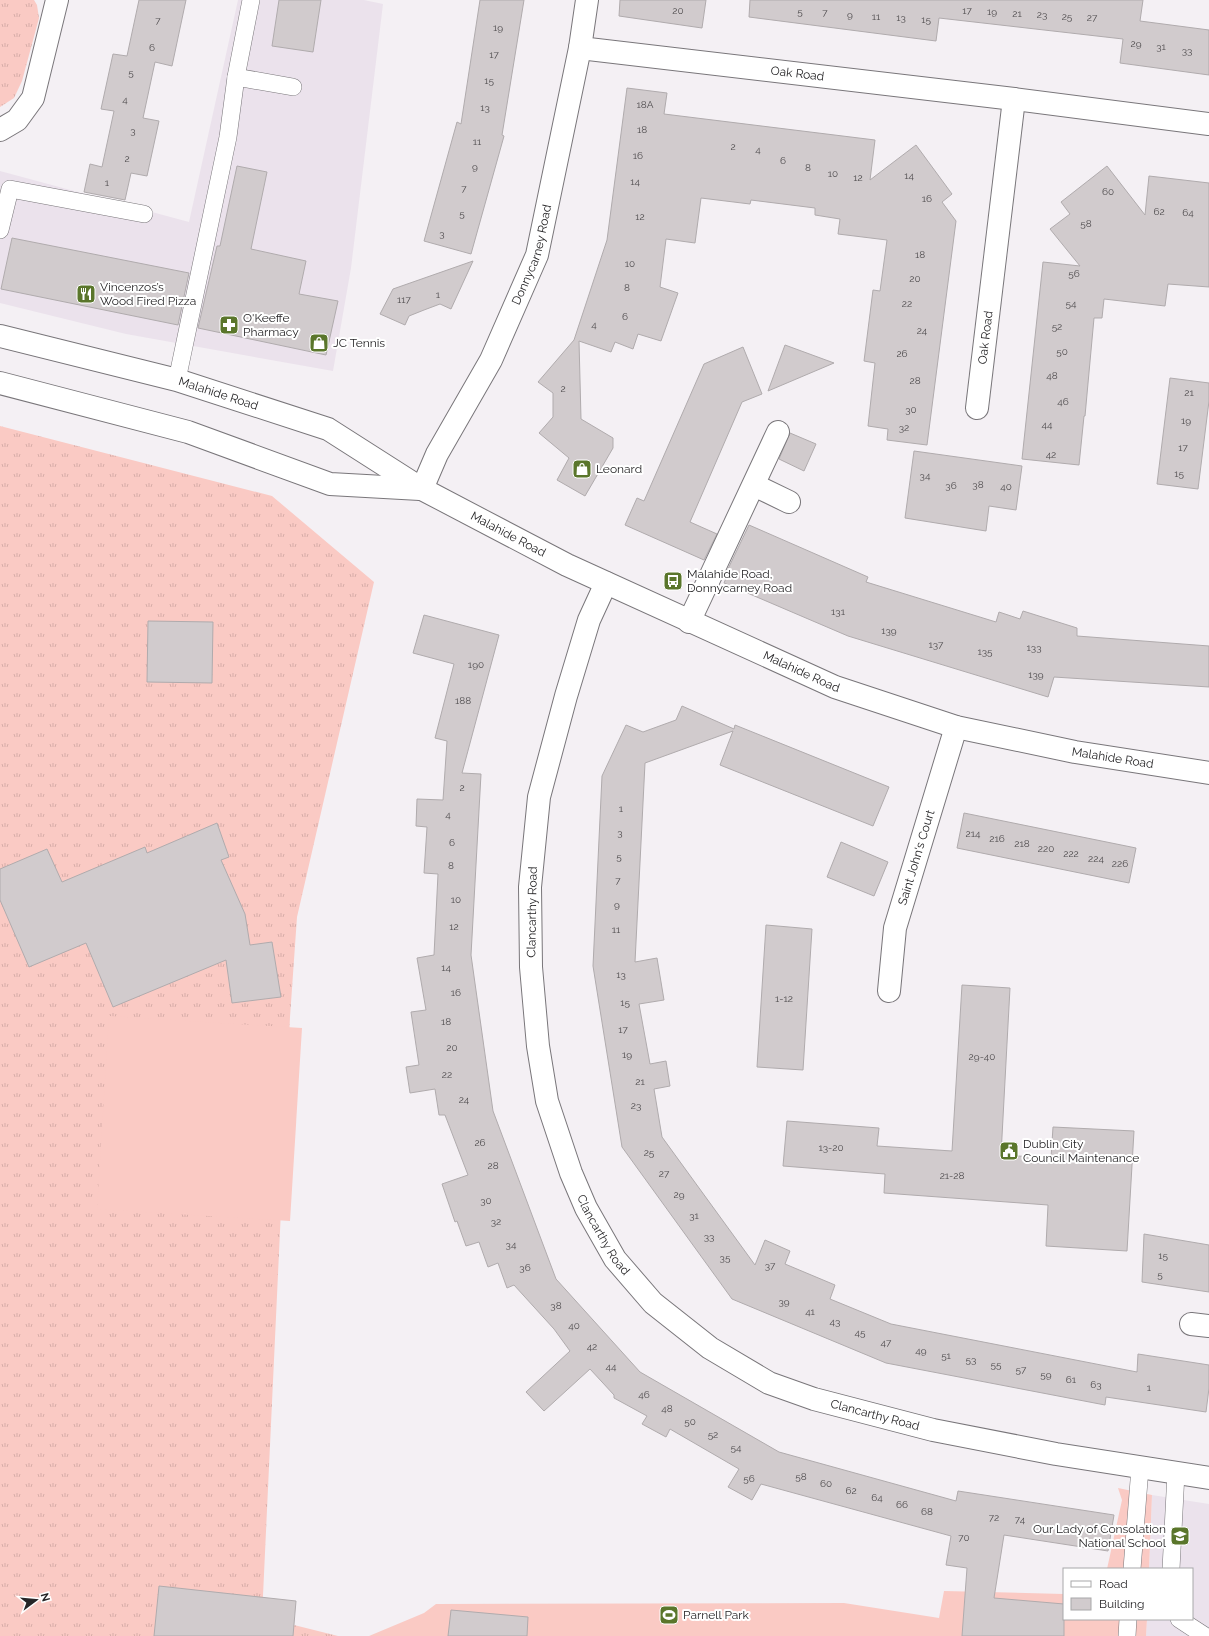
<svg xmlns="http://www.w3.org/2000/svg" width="1209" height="1636" font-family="Raleway,sans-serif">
	<defs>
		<pattern id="grass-tufts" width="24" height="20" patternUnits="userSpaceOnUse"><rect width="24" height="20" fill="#facac4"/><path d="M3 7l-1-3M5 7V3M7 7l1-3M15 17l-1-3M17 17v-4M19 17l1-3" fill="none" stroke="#d6ada8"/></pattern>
	</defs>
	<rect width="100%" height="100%" fill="#f4f0f4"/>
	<!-- built -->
	<g fill="#ebe2ec">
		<path d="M238,0H364L383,4L351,268L333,371L126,334L0,303V171L189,222Z"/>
		<path d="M1152,1495L1209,1504V1636H1146L1147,1619H1192V1569H1149Z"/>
	</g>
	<!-- grass -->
	<g fill="url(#grass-tufts)">
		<path d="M0,0H34L37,5L39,18L22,81L14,98L0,107Z"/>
		<path d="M0,426L272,496L374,582L297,917L290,1017L262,1617L338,1636H0Z"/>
	</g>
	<!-- garden -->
	<g fill="#facac4">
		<path d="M109,1016L302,1028L290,1221L97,1209Z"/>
		<path d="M1118,1488L1152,1495L1149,1569H1107L1122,1500Z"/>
		<path d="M944,1591L1064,1594V1619H1147L1146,1636H369L424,1613L436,1604L844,1603L939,1618Z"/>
	</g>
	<!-- building -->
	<g fill="#d1cbcd" stroke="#b0abad">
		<path d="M139,0H186L172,66L155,62L143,118L159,121L147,176L131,173L125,200L84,192L90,164L102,167L114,111L101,109L113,54L127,56Z"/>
		<path d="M279,0H321L313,52L272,46Z"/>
		<path d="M480,0H524L502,135L504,136L471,254L424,241L457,122L461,124Z"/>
		<path d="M620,0H706L702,28L619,16Z"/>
		<path d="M750,0H1143L1140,21L1209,30V75L1120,63L1123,39L939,18L936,41L749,17Z"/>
		<path d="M627,88L667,93L664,114L875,140L870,180L916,145L952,194L942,202L956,221L927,445L887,440L888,429L868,426L875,363L864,361L873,290L880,291L887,240L838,234L840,219L815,215V208L751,200L750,204L701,198L695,243L666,239L660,287L678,293L661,341L638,334L633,349L615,342L611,352L579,341L581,419L613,438V448L585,496L557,480L569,458L539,433L553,417V393L538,382L574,340L607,240Z"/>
		<path d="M237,166L267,172L251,249L306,261L299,294L338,301L326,355L198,328L217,246H220Z"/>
		<path d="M1107,166L1145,215L1149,176L1209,183V287L1168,284L1165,306L1104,299L1102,318H1094L1085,416H1084L1079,465L1022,459L1043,262L1080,266L1050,229L1070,214L1061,202Z"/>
		<path d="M12,238L189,273L178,325L1,289Z"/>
		<path d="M473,261L451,309L440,304L424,310L409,316L405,325L380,314L393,289Z"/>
		<path d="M785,345L834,363L768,391Z"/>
		<path d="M743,347L762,394L742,402L690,522L717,534L704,560L625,525L637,498L644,501L704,364Z"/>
		<path d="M1170,378L1209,383V401L1198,489L1157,484Z"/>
		<path d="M790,433L816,444L804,471L779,459Z"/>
		<path d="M914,451L1022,466L1016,510L989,506L986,531L905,518Z"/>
		<path d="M749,525L868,577L866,582L996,622L999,612L1020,619L1023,611L1077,628V636L1209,646V687L1054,677L1048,697L848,636L724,583L729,571H727Z"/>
		<path d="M424,615L499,635L462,773L481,774L471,955L493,1111L556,1279L640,1372L779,1452L956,1501L958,1491L1114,1515L1108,1551L1004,1535L994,1598L1064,1604V1636H962L967,1568L946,1565L951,1536L761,1484L752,1500L728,1487L739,1469L670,1429L666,1437L642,1424L647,1416L614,1398V1395L590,1369L544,1411L526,1392L570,1351L554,1329L514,1285L507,1288L498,1263L488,1267L479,1242L466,1246L457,1221L455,1222L442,1184L468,1175L445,1115H439L435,1089L410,1093L406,1067L419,1065L411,1012L426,1010L417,958L434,955L438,874L424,873L427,827L416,826L417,799L443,800L447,741L435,738L454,664L413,653Z"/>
		<path d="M148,621L213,622L212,683L147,682Z"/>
		<path d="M682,706L734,729L735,725L889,787L873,826L720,765L733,731L645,763L635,962L657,958L664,1000L639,1004L650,1064L666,1061L670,1086L654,1089L662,1137L755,1265L765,1240L790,1251L785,1264L835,1285L830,1299L891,1324L1137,1372L1138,1354L1209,1365V1388L1206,1412L1106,1397L1105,1405L886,1363L732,1299L622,1147L593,966L602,776L626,725L643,732L676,720Z"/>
		<path d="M964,813L1136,848L1129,883L957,848Z"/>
		<path d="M217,823L229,857L221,860L245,914L250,945L272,942L281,997L232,1003L226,960L113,1007L86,943L29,967L0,900V869L47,849L62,882L145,847L147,853Z"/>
		<path d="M841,842L888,862L874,896L827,877Z"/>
		<path d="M766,925L812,929L803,1070L757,1067Z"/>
		<path d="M962,985L1010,988L1001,1155L1051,1158L1053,1127L1134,1131L1127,1251L1046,1246L1048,1205L884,1193L885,1174L783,1166L787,1121L879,1128L877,1146L952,1151Z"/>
		<path d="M1144,1234L1209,1245V1292L1142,1282Z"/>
		<path d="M159,1586L296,1601L293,1636H154Z"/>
		<path d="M451,1610L528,1617L527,1636H448Z"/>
	</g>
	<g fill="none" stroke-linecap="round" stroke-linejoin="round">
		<!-- service casing -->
		<g stroke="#79767a" stroke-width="18">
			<g id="service">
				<path d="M236,77L251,0"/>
				<path d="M0,230L10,189L144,214"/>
				<path d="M177,380L228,137L236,77L293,87"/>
				<path d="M1132,1569L1140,1468"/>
				<path d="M1171,1569L1176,1473"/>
				<path d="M1179,1619L1205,1636"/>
				<path d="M1127,1636L1128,1619"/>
			</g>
		</g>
		<!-- minor casing -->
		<g stroke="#79767a" stroke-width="24">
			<g id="minor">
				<path id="s1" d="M580,48L1014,99L1209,124"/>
				<path d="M0,130L17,120L33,98L57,0"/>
				<path id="s2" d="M977,408L1014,99"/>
				<path d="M754,485L789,502"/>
				<path id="s3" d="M422,489L437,454L491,360L537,255L580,48L587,0"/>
				<path id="s4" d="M606,583L589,620L566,696L539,797L530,887L531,967L538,1046L547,1101L571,1173L586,1208L615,1259L653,1303L710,1348L769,1383L814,1399L933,1430L1056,1454L1209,1478"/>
				<path d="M689,622L778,432"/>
				<path id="s5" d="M889,991L895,928L956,727"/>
				<path d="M1191,1324L1209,1326"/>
			</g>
		</g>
		<!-- secondary casing -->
		<g stroke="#79767a" stroke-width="24">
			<g id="secondary">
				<path id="s6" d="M0,336L177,380L328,429L422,489L567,565L835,687L956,727L1075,752L1209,773"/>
				<path d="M0,383L188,432L330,484L420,489"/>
			</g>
		</g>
		<!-- service -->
		<use href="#service" stroke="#fff" stroke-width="17"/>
		<!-- minor -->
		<use href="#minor" stroke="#fff" stroke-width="22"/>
		<!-- secondary -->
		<use href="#secondary" stroke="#fff" stroke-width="22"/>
	</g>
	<!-- icons -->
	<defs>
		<g id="restaurant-square" transform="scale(1)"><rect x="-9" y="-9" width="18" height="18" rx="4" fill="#5a762b" stroke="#fff"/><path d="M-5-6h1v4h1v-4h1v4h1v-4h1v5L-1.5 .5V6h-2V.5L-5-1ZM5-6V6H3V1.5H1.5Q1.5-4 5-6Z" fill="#fff"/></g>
		<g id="pharmacy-square" transform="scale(1)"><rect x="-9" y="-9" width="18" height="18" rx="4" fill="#5a762b" stroke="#fff"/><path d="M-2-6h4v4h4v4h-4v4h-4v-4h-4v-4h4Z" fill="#fff"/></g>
		<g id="shop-square" transform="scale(1)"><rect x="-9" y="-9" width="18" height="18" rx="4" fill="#5a762b" stroke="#fff"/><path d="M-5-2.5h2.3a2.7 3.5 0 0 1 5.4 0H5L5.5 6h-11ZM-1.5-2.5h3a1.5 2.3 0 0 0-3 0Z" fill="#fff"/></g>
		<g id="bus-square" transform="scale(1)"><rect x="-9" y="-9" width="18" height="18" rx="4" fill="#5a762b" stroke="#fff"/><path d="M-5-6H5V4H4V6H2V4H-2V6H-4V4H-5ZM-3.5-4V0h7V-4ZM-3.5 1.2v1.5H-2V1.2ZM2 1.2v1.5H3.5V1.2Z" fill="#fff"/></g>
		<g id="civic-square" transform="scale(1)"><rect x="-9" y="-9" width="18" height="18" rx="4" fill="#5a762b" stroke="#fff"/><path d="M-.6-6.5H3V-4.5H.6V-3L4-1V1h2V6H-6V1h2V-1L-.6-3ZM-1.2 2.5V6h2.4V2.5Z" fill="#fff"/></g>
		<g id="school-square" transform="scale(1)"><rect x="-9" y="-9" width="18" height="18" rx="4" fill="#5a762b" stroke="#fff"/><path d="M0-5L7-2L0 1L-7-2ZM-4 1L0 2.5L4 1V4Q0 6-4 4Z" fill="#fff"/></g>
		<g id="stadium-square" transform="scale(1)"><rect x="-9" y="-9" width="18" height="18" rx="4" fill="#5a762b" stroke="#fff"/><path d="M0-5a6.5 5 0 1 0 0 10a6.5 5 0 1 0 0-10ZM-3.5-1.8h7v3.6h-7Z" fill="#fff"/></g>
	</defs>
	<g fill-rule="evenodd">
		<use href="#restaurant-square" x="86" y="294"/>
		<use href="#pharmacy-square" x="229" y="325"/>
		<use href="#shop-square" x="319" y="343"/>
		<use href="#shop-square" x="582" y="469"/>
		<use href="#bus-square" x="673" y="581"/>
		<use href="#civic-square" x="1009" y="1151"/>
		<use href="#school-square" x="1180" y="1536"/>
		<use href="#stadium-square" x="669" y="1615"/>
	</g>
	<g text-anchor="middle" stroke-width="4" stroke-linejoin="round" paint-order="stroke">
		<!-- number labels -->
		<g font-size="10" fill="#514e50">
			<text x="678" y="14">20</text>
			<text x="967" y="14">17</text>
			<text x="800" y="15">5</text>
			<text x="992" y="15">19</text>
			<text x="825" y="16">7</text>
			<text x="1017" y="17">21</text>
			<text x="850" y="18">9</text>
			<text x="1042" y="18">23</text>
			<text x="876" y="20">11</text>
			<text x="1067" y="20">25</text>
			<text x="901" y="21">13</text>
			<text x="1092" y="21">27</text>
			<text x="926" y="23">15</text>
			<text x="158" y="24">7</text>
			<text x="498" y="31">19</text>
			<text x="1136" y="47">29</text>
			<text x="1161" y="50">31</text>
			<text x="152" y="51">6</text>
			<text x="1187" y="54">33</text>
			<text x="494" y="58">17</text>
			<text x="131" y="76">5</text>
			<text x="489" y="84">15</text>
			<text x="125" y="103">4</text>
			<text x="645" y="108">18A</text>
			<text x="485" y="111">13</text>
			<text x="642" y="133">18</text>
			<text x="133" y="134">3</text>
			<text x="477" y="145">11</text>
			<text x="733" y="150">2</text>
			<text x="758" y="153">4</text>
			<text x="638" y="159">16</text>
			<text x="127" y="162">2</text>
			<text x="783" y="164">6</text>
			<text x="475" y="170">9</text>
			<text x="808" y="171">8</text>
			<text x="833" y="177">10</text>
			<text x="909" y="179">14</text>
			<text x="858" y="181">12</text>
			<text x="635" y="185">14</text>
			<text x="107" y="186">1</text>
			<text x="464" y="192">7</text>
			<text x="1108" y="195">60</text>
			<text x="927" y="202">16</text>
			<text x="1159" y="215">62</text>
			<text x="1188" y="216">64</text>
			<text x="462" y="217">5</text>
			<text x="640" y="220">12</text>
			<text x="1086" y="227">58</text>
			<text x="442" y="237">3</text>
			<text x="920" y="258">18</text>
			<text x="630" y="267">10</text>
			<text x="1074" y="277">56</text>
			<text x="915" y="282">20</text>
			<text x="627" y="291">8</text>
			<text x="438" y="298">1</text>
			<text x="404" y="303">117</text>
			<text x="907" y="307">22</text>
			<text x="1071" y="307">54</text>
			<text x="625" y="320">6</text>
			<text x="594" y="328">4</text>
			<text x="1057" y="330">52</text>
			<text x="922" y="334">24</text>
			<text x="1062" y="355">50</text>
			<text x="902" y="357">26</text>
			<text x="1052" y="379">48</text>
			<text x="915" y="384">28</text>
			<text x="563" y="392">2</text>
			<text x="1189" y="396">21</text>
			<text x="1063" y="405">46</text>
			<text x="911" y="413">30</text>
			<text x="1186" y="424">19</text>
			<text x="1047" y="428">44</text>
			<text x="904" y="431">32</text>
			<text x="1183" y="451">17</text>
			<text x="1051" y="458">42</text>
			<text x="1179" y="477">15</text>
			<text x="925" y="479">34</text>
			<text x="978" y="488">38</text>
			<text x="951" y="489">36</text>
			<text x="1006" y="490">40</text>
			<text x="838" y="615">131</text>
			<text x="889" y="634">139</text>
			<text x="936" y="648">137</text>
			<text x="1034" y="651">133</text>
			<text x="985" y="655">135</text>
			<text x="476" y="668">190</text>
			<text x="1036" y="678">139</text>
			<text x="463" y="704">188</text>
			<text x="462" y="791">2</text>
			<text x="621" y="812">1</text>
			<text x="448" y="818">4</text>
			<text x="620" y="836">3</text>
			<text x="973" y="837">214</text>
			<text x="997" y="842">216</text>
			<text x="452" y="846">6</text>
			<text x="1022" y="847">218</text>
			<text x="1046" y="852">220</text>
			<text x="1071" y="857">222</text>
			<text x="619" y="860">5</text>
			<text x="1096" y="862">224</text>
			<text x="1120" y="867">226</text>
			<text x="451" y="869">8</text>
			<text x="618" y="884">7</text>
			<text x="456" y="903">10</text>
			<text x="617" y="908">9</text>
			<text x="454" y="930">12</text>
			<text x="616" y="933">11</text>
			<text x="446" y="971">14</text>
			<text x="621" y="978">13</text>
			<text x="456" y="996">16</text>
			<text x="784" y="1002">1-12</text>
			<text x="625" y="1006">15</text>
			<text x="446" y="1025">18</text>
			<text x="623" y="1033">17</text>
			<text x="452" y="1051">20</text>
			<text x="627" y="1058">19</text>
			<text x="982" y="1060">29-40</text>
			<text x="447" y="1078">22</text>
			<text x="640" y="1085">21</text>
			<text x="464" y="1103">24</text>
			<text x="636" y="1109">23</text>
			<text x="480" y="1146">26</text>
			<text x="831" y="1151">13-20</text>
			<text x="649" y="1156">25</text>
			<text x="493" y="1169">28</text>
			<text x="664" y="1177">27</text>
			<text x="952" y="1179">21-28</text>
			<text x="679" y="1198">29</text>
			<text x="486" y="1204">30</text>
			<text x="694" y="1219">31</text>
			<text x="496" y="1225">32</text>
			<text x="709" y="1240">33</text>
			<text x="511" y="1248">34</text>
			<text x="1163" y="1259">15</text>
			<text x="725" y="1261">35</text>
			<text x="770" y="1269">37</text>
			<text x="525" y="1271">36</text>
			<text x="1160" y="1278">5</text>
			<text x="784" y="1305">39</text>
			<text x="556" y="1309">38</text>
			<text x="810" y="1315">41</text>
			<text x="835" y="1325">43</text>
			<text x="574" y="1329">40</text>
			<text x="860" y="1336">45</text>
			<text x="886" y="1346">47</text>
			<text x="592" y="1350">42</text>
			<text x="921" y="1354">49</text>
			<text x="946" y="1359">51</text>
			<text x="971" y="1363">53</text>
			<text x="996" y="1368">55</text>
			<text x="611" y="1370">44</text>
			<text x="1021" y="1373">57</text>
			<text x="1046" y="1378">59</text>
			<text x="1071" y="1383">61</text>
			<text x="1096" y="1388">63</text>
			<text x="1149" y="1391">1</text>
			<text x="644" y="1398">46</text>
			<text x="667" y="1412">48</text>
			<text x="690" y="1425">50</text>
			<text x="713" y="1438">52</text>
			<text x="736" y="1451">54</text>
			<text x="801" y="1480">58</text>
			<text x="749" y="1482">56</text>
			<text x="826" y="1487">60</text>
			<text x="851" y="1494">62</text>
			<text x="877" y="1501">64</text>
			<text x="902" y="1508">66</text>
			<text x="927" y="1515">68</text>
			<text x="994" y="1521">72</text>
			<text x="1020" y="1523">74</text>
			<text x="964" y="1541">70</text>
		</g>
		<!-- street labels -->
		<g font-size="12" fill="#262527" stroke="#fff">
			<text dy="4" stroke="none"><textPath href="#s1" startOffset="219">Oak Road</textPath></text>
			<text dy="4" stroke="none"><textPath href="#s3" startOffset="260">Donnycarney Road</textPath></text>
			<text dy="4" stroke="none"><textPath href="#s2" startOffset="71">Oak Road</textPath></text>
			<text dy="4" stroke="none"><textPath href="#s6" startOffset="226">Malahide Road</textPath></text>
			<text dy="4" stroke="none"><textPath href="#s6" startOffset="550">Malahide Road</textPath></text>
			<text dy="4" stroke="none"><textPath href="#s6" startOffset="874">Malahide Road</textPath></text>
			<text dy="4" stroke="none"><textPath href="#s6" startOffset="1198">Malahide Road</textPath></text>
			<text dy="4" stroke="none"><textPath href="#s5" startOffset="137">Saint John's Court</textPath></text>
			<text transform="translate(532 912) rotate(-89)" y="4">Clancarthy Road</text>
			<text dy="4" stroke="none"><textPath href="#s4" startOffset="676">Clancarthy Road</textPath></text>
			<text dy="4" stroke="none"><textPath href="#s4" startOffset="1013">Clancarthy Road</textPath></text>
		</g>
		<!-- poi labels -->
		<g font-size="12" fill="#262527" stroke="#fff" text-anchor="start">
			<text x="100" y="291">Vincenzos’s<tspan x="100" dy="14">Wood Fired Pizza</tspan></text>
			<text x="243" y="322">O'Keeffe<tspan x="243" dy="14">Pharmacy</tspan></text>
			<text x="333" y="347">JC Tennis</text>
			<text x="596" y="473">Leonard</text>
			<text x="687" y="578">Malahide Road,<tspan x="687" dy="14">Donnycarney Road</tspan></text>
			<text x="1023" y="1148">Dublin City<tspan x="1023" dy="14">Council Maintenance</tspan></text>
			<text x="1166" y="1533" text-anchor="end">Our Lady of Consolation<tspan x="1166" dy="14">National School</tspan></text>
			<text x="683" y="1619">Parnell Park</text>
		</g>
	</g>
	<!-- legend -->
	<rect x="1063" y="1568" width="130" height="52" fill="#ffffff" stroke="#a8a8a9"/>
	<rect x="1071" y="1581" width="20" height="6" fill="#ffffff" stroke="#a8a8a9"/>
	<text x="1099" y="1588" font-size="12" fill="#262527">Road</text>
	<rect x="1071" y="1598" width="20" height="12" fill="#d1cbcd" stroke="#a8a8a9"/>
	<text x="1099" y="1608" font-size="12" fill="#262527">Building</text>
	<!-- north arrow -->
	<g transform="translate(36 1600) rotate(74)" stroke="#ffffff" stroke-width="3" paint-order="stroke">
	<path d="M0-3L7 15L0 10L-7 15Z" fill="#262527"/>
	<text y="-6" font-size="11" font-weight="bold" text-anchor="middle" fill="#262527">N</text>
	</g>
</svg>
